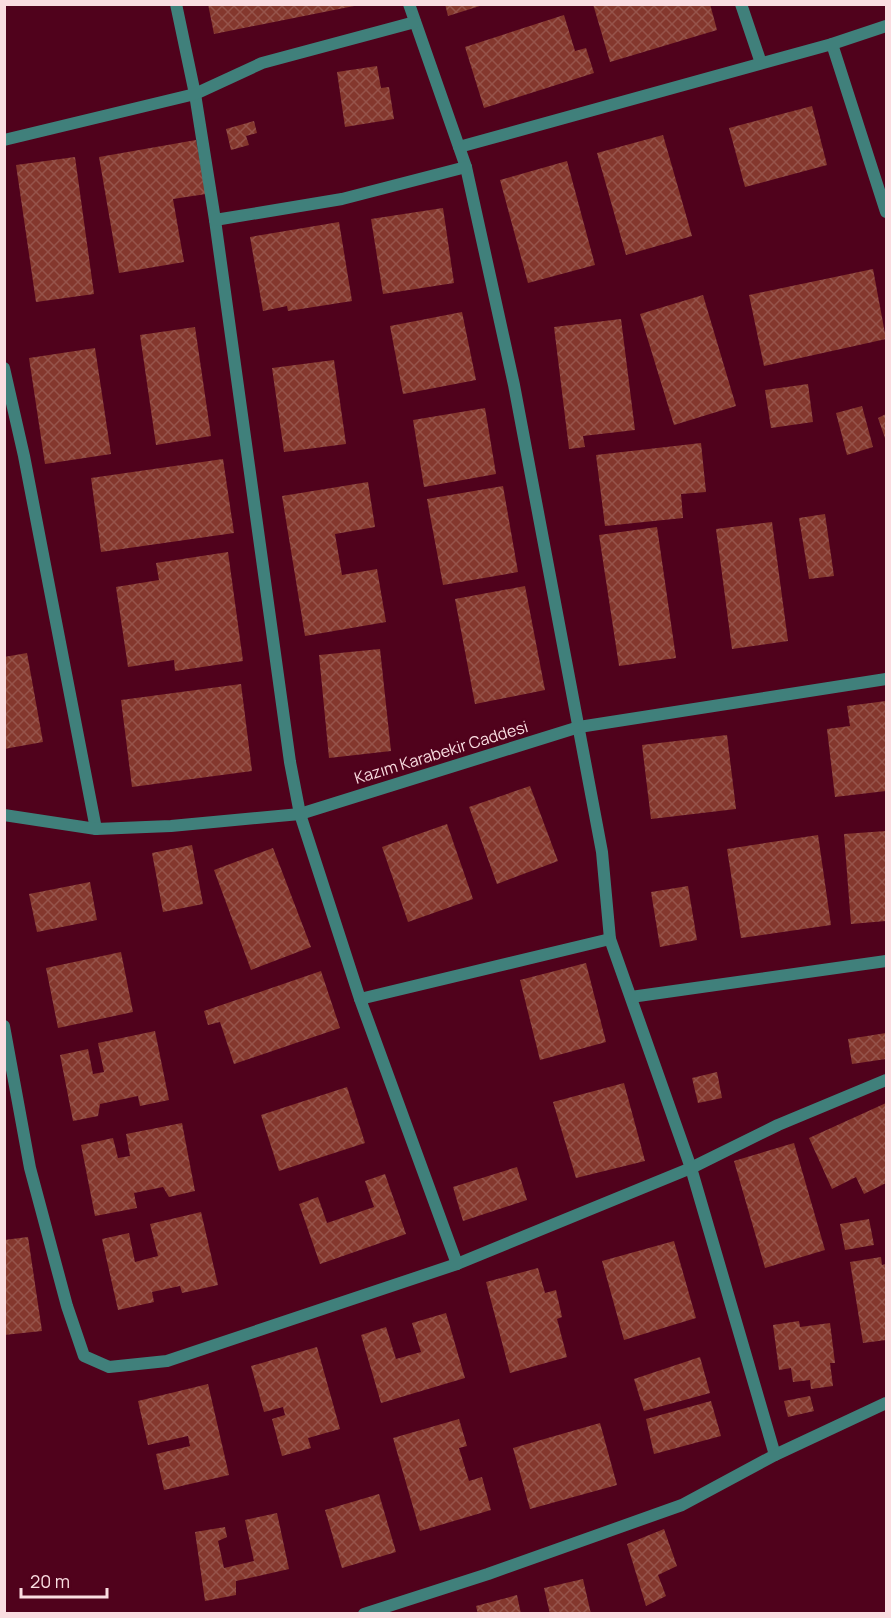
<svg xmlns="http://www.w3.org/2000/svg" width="891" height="1618" font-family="Manrope,sans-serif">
	<defs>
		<pattern id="building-cross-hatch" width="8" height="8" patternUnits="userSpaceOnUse" patternTransform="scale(1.5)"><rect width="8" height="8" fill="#84372d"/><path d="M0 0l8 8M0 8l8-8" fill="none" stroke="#96544b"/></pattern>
	</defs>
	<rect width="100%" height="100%" fill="#50021c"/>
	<!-- building -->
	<g fill="url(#building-cross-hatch)">
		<path d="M208,4H354V6L214,34Z"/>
		<path d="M445,4H483V5L448,16Z"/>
		<path d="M593,4H710L717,30L610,62Z"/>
		<path d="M564,15L575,51L586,48L594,73L484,108L465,47Z"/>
		<path d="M377,66L381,88L389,87L394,119L345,127L337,72Z"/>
		<path d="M812,106L827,165L745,187L729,128Z"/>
		<path d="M254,121L257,133L246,136L249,145L231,150L226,129Z"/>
		<path d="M663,135L692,236L626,255L597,153Z"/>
		<path d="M196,140L206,194L173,199L184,262L119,273L99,157Z"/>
		<path d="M75,157L94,294L36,302L16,165Z"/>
		<path d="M567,161L595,265L528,283L500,180Z"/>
		<path d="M443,208L454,283L383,294L371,219Z"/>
		<path d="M339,222L352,301L288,311L287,306L263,311L250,237Z"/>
		<path d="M873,269L886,339L764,366L749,295Z"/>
		<path d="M703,295L736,406L674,425L640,314Z"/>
		<path d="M462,312L476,380L403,394L390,326Z"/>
		<path d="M621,319L635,430L583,436L585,447L569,449L554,327Z"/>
		<path d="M195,327L211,436L156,445L140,335Z"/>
		<path d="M95,348L111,454L45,464L29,358Z"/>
		<path d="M334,360L346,444L284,452L272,368Z"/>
		<path d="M808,384L813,422L771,428L765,390Z"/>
		<path d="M862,406L873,447L847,455L836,413Z"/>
		<path d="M485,408L496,474L424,487L413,420Z"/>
		<path d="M886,414V441L878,418Z"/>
		<path d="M701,443L706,492L681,494L683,518L605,526L596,455Z"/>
		<path d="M223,459L234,533L101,552L91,478Z"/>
		<path d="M368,482L375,527L335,534L342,575L377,569L386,622L305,636L282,496Z"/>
		<path d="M503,486L518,572L443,585L427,499Z"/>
		<path d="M825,514L834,576L809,579L799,518Z"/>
		<path d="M772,522L788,641L732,649L716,529Z"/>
		<path d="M657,527L676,658L619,666L599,535Z"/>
		<path d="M228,552L243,661L175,671L174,660L128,667L116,587L159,580L156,563Z"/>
		<path d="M525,586L545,690L475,704L455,599Z"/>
		<path d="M380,649L391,751L329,758L319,655Z"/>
		<path d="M27,653L43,742L4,749V657Z"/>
		<path d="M241,684L252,771L132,787L121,700Z"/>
		<path d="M886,701V791L835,797L827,729L850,726L847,706Z"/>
		<path d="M727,735L736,809L651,819L642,745Z"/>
		<path d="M530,786L558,861L497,884L469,807Z"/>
		<path d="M447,824L473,899L408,922L382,847Z"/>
		<path d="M886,831V921L851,924L844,834Z"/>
		<path d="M818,835L831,925L741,938L727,849Z"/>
		<path d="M192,845L203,904L163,912L152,853Z"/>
		<path d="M273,848L311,947L251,970L214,870Z"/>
		<path d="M90,882L97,920L37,932L29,894Z"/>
		<path d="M688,886L697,940L660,947L651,892Z"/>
		<path d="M121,952L133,1012L58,1028L46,968Z"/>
		<path d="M586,963L606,1042L540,1060L520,980Z"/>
		<path d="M321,971L340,1028L234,1064L220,1022L208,1025L204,1011Z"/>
		<path d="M155,1031L169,1100L140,1106L138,1096L100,1104L98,1116L73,1121L60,1055L88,1049L93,1074L104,1072L98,1043Z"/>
		<path d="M886,1033V1059L852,1064L848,1039Z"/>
		<path d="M717,1072L722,1098L698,1103L692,1078Z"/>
		<path d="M624,1083L645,1161L576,1178L553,1102Z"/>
		<path d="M347,1087L365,1143L279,1171L261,1115Z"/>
		<path d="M886,1103V1183L864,1194L856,1177L832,1189L809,1138Z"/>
		<path d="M182,1123L195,1191L169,1197L163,1187L134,1193L137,1208L95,1216L81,1145L113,1138L118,1158L130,1156L126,1134Z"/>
		<path d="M794,1143L825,1250L765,1268L734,1161Z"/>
		<path d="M517,1167L527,1200L463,1221L453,1187Z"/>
		<path d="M385,1174L406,1234L320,1264L299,1204L318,1197L327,1223L374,1207L365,1181Z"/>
		<path d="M201,1212L218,1285L182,1293L180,1286L152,1292L154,1302L118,1310L102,1239L129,1233L135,1262L158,1256L150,1224Z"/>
		<path d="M869,1219L874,1245L845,1250L840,1224Z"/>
		<path d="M28,1237L42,1331L4,1335V1240Z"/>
		<path d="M674,1241L696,1318L624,1340L602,1261Z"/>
		<path d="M881,1257L882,1265L886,1264V1340L863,1343L850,1262Z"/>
		<path d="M538,1268L545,1293L556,1290L562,1317L557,1319L567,1357L510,1373L486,1282Z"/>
		<path d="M446,1313L465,1378L381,1403L361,1335L386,1327L396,1359L421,1352L412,1323Z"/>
		<path d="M799,1321L800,1327L830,1323L835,1363H830L833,1386L811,1389L810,1380L793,1382L791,1368L779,1370L773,1325Z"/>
		<path d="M317,1347L340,1429L308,1438L311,1448L282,1456L272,1419L285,1415L283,1407L264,1412L251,1366Z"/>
		<path d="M700,1357L710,1393L644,1411L634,1379Z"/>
		<path d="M208,1384L229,1475L164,1490L156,1454L190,1446L188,1436L148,1445L138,1401Z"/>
		<path d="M810,1396L814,1411L788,1417L784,1401Z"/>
		<path d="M711,1401L721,1436L654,1454L646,1419Z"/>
		<path d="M459,1419L467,1446L459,1448L469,1481L482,1477L491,1510L420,1531L393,1438Z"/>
		<path d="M600,1423L617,1485L530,1509L513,1448Z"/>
		<path d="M379,1494L396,1552L342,1568L325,1510Z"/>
		<path d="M277,1513L289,1569L236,1581V1595L205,1601L195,1532L225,1527L227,1537L218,1541L224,1568L254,1561L245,1520Z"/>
		<path d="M664,1529L677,1566L658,1575L666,1596L646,1606L627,1544Z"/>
		<path d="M583,1579L591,1614H550L544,1588Z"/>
		<path d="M517,1595L521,1614H478L476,1606Z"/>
	</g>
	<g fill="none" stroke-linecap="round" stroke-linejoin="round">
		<!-- street -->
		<g stroke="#40807b" stroke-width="12">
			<path d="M176,4L195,94L215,220L290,762L300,814L360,999"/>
			<path d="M409,4L466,167L514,385L602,852L610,939L691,1168L775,1455"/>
			<path d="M741,4L761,63"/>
			<path d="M832,44L886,212"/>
			<path d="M4,140L195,94L262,63L415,22"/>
			<path d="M459,147L832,44L886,26"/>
			<path d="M215,220L342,199L466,167"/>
			<path d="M4,368L24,456L96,829"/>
			<path d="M4,815L96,829L171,826L300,814L579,727L886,679"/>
			<path d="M631,997L886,961"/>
			<path d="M4,1026L30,1168L67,1306L84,1356L109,1367L167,1361L457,1264L691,1168L778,1125L886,1080"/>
			<path d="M457,1264L360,999L610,939"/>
			<path d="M364,1614L488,1574L682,1505L775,1455L886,1403"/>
		</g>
	</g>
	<g text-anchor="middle" stroke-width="4.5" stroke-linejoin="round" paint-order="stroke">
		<!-- street labels -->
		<g font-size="16" fill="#fadde1" stroke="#50021c">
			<text transform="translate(441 752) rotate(-17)" y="6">Kazım Karabekir Caddesi</text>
		</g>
	</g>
	<!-- border -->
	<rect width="891" height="1618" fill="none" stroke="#fadde1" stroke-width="12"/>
	<!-- scale -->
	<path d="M21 1588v9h86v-9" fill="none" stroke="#fadde1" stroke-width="3"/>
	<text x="30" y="1588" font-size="18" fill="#fadde1" stroke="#50021c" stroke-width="4.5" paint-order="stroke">20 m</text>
</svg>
